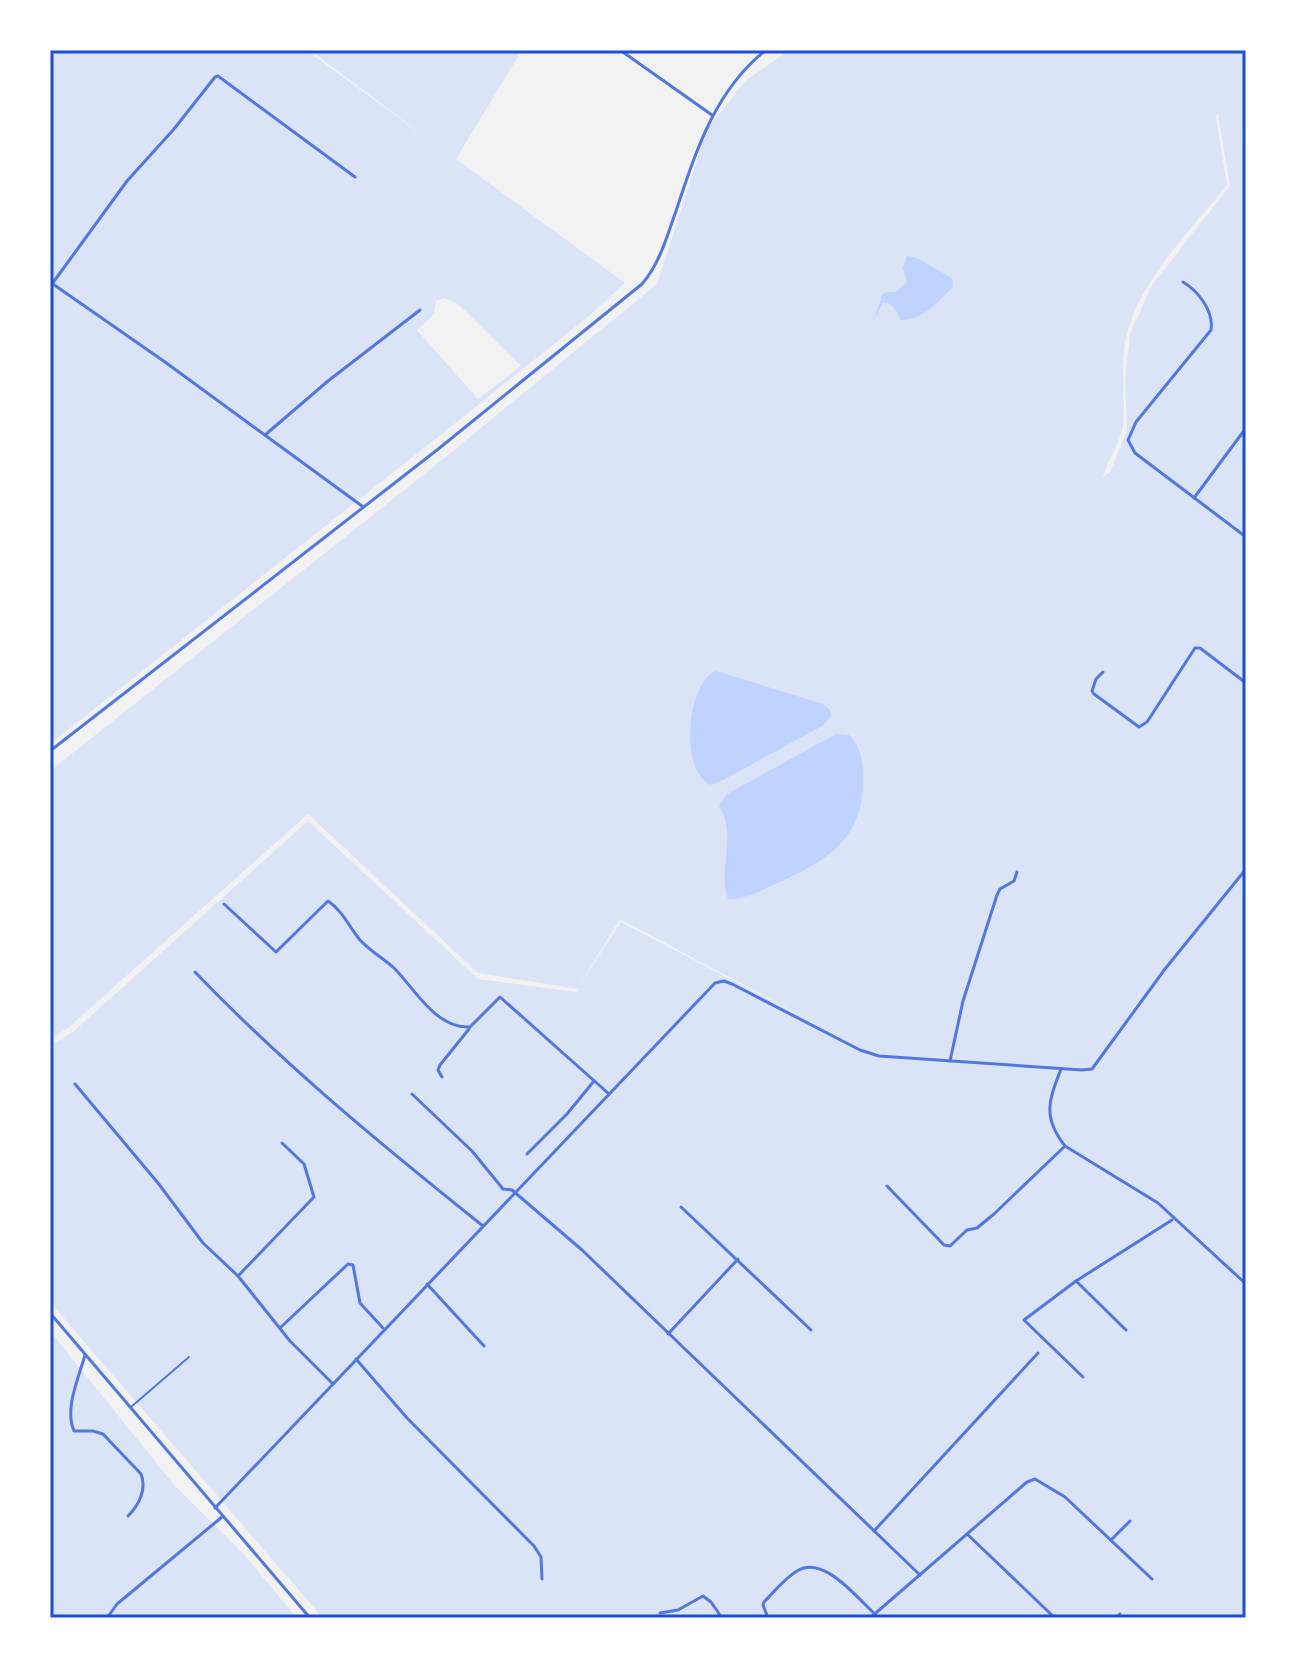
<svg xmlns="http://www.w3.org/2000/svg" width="1296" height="1668" font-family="Raleway,sans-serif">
	<rect width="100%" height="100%" fill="#f2f2f2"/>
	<!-- green -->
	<g fill="#dbe4f7" fill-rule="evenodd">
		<path d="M50,50H306L432,142L310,50H522L456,159L625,283L589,316L453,425L50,744ZM444,298L458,304L521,366L478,399L417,330L434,314L436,301Z"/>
		<path d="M790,50H1246V1618H323L50,1302V1046L74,1031L308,821L478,979L576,992L578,989L478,973L308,814L69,1027L50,1040V771L432,468L657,284L707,129L746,80ZM1218,114L1230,186L1152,285L1130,334L1125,381L1127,431L1110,472L1103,477C1107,461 1121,441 1123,426C1126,395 1119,364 1127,333C1139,282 1194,226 1227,185L1216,116ZM620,919L800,1015L801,1016L621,922L579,986Z"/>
		<path d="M50,1331L175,1486L242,1552L297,1618H50Z"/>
	</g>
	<!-- water -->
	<g fill="#bfd3fe">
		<path d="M907,256L917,258L952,278L953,287C938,302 922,321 900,320C899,312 892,303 883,302L874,321L882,295L886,292H896L907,282L903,268Z"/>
		<path d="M716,671L823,704L830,710L831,717L822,726L723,780L711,785C678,771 687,682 716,671Z"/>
		<path d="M836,734L849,735C862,749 863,762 863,780C863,839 828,860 780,882C762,890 747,899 728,899C717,868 738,836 719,806L727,794Z"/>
	</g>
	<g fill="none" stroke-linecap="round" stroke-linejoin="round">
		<!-- service -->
		<path stroke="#5277de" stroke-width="2" d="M131,1407L189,1357"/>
		<!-- minor -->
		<g stroke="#5277de" stroke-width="3">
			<path d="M620,50L712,115"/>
			<path d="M50,282L165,362L362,506"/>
			<path d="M1183,282C1198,291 1214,311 1211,330L1136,422L1128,440L1135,453L1246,537"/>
			<path d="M52,284L127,181L174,129L215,77L218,76L355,177"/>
			<path d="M265,435L328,381L420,310"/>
			<path d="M1194,498L1246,428"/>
			<path d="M1103,672L1096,679L1092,691L1094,694L1139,727L1147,722L1195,648H1200L1246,683"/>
			<path d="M50,751L437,450L642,284C660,263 667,236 676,211C696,151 715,90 766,50"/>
			<path d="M224,904L276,952L328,901C343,911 349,927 360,940C370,951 383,958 394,968C415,989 436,1029 470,1027L500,997L609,1094"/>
			<path d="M195,972C284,1065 383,1146 483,1226"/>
			<path d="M950,1061L963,1001L997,895L1000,889L1014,881L1017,872"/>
			<path d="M1061,1069C1049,1100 1042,1117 1065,1146L1158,1203L1246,1284"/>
			<path d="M442,1077L438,1070L440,1065L469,1029"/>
			<path d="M75,1084L158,1183L203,1243L238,1276L314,1197L304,1164L282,1143"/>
			<path d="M412,1094L472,1151L503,1189L512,1190L582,1250L920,1575"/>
			<path d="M527,1154L567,1114L594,1081"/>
			<path d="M887,1186L944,1245L950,1246L967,1230L977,1228L994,1214L1064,1147"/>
			<path d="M681,1207L811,1330"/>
			<path d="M238,1276L290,1341L332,1383"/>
			<path d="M1076,1281L1024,1320L1083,1377"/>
			<path d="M427,1284L484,1346"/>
			<path d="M50,1313L310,1618"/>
			<path d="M280,1328L348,1264L353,1265L360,1303L383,1328"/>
			<path d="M1126,1330L1076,1281L1172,1220"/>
			<path d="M668,1334L738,1259"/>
			<path d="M85,1355C79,1377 64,1409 74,1431H93L103,1434L141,1474C147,1489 139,1505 128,1516"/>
			<path d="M356,1359L407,1418L534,1546L541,1557L542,1579"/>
			<path d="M215,1508L715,983L724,981L732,984L860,1050L879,1056L1082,1070L1092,1069L1165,969L1246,869"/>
			<path d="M874,1531L1038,1353"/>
			<path d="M967,1534L1055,1618"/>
			<path d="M1111,1540L1130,1521"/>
			<path d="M660,1613L678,1610L703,1596L711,1602L722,1618"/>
			<path d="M107,1618L117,1604L222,1517"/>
			<path d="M768,1618L763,1605L764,1602C774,1592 785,1578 797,1571C823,1554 857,1598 875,1614"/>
			<path d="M870,1618L1027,1482L1035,1479L1065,1497L1152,1579"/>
			<path d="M1117,1618L1120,1614"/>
		</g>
	</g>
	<!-- border -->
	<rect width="1296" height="1668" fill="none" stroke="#ffffff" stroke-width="104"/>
	<rect x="52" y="52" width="1192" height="1564" fill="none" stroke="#1d4ed8" stroke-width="3"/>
</svg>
